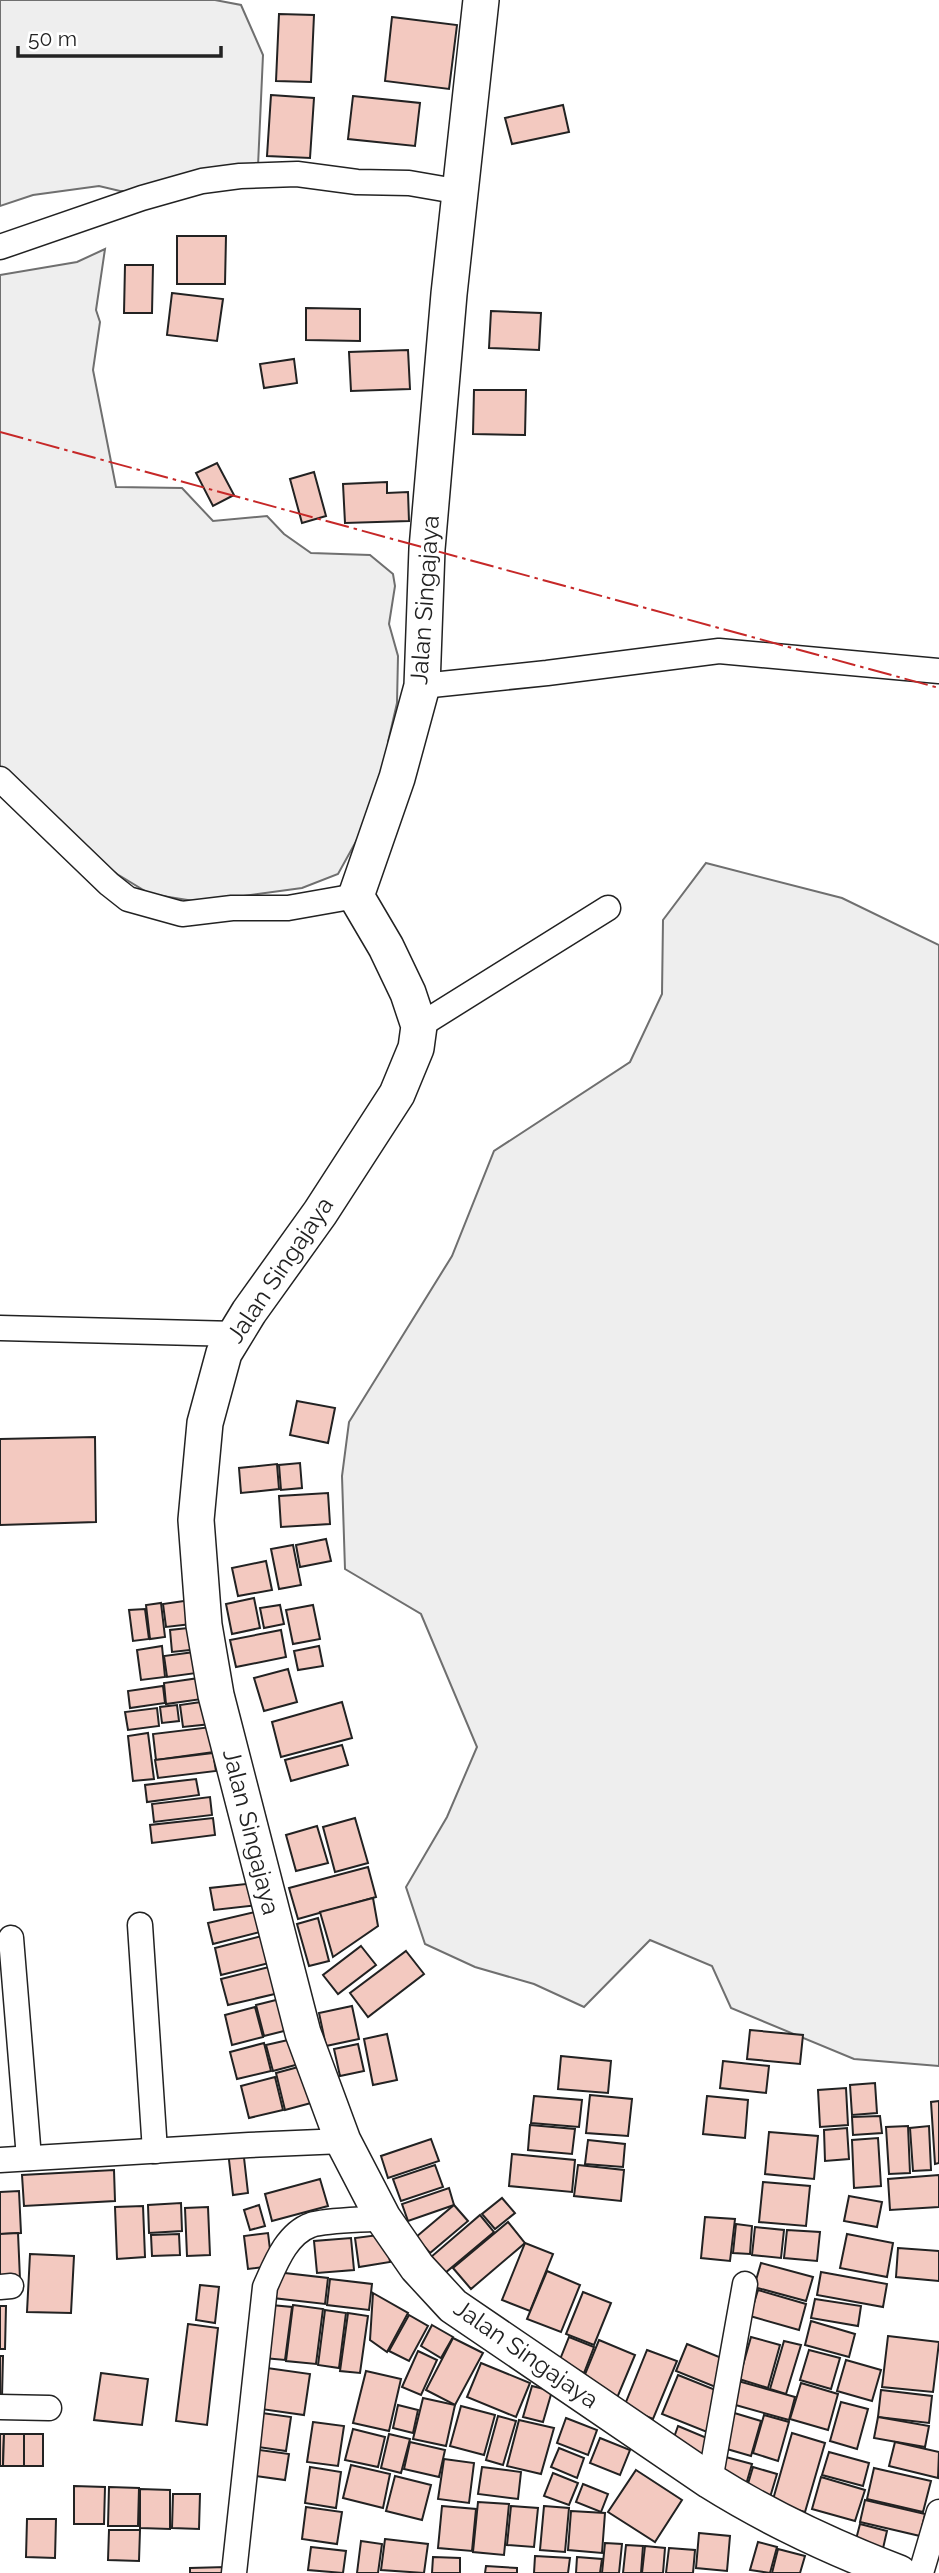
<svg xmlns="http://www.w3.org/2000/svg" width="939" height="2573" font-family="Raleway,sans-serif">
	<rect width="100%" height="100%" fill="#fff"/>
	<!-- green -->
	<g fill="#eee" stroke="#6f6f6f" stroke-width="2">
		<path d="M0,0H215L241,5L263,55L258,166L139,191H120L99,186L33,195L0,206Z"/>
		<path d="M105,249L96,310L100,322L93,370L116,487L182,488L213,521L267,516L284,534L311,553L370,555L393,574L395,586L389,624L398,656L397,703L388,742L389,754L369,818L338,874L302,888L200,902L150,894L117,874L96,858L0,768V275L77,262Z"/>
		<path d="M706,863L842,898L939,945V2066L854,2059L731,2008L712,1966L650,1940L584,2007L534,1984L475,1967L425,1944L406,1887L447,1817L477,1747L421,1614L345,1569L342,1476L349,1422L452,1256L494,1151L630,1062L662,994L663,920Z"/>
	</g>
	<!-- building -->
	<g fill="#f3c9c0" stroke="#222" stroke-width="2">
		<path d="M279,14L314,15L311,82L276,81Z"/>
		<path d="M392,17L457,25L449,89L385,81Z"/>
		<path d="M271,95L314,98L310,158L267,156Z"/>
		<path d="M353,96L420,103L415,146L348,139Z"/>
		<path d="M563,105L569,132L512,144L505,118Z"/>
		<path d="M177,236H226L225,284H177Z"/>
		<path d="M125,265H153L152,313H124Z"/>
		<path d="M172,293L223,299L217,341L167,335Z"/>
		<path d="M306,308L360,309V341L306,340Z"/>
		<path d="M491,311L541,313L539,350L489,348Z"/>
		<path d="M408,350L410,389L351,391L349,352Z"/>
		<path d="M294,359L297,383L264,388L260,364Z"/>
		<path d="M474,390H526L525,435L473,434Z"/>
		<path d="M217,463L234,495L213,506L196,473Z"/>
		<path d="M314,472L326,516L302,523L290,479Z"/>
		<path d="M387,482V493L408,492L409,521L345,523L343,484Z"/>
		<path d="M297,1401L335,1408L328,1443L290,1435Z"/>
		<path d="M95,1437L96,1522L0,1525V1439Z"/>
		<path d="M300,1463L302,1488L281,1490L279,1465Z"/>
		<path d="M277,1464L279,1489L241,1493L239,1468Z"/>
		<path d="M328,1493L330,1524L281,1527L279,1496Z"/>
		<path d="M326,1539L331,1561L300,1567L296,1545Z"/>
		<path d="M293,1545L301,1585L279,1589L271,1549Z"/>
		<path d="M266,1561L272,1590L238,1596L232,1568Z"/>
		<path d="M254,1598L260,1628L232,1634L226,1604Z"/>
		<path d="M198,1599L200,1623L166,1627L163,1604Z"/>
		<path d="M161,1603L165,1637L150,1639L146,1605Z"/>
		<path d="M280,1605L284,1624L264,1628L260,1608Z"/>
		<path d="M313,1605L320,1639L293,1644L286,1610Z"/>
		<path d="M145,1609L149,1639L133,1641L129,1610Z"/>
		<path d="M197,1627L199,1649L172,1652L170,1630Z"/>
		<path d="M281,1630L286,1657L236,1667L230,1640Z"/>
		<path d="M162,1646L165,1677L141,1680L137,1650Z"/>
		<path d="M319,1646L323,1666L298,1670L294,1651Z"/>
		<path d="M202,1651L204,1672L167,1677L164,1656Z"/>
		<path d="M288,1669L297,1702L264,1711L254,1678Z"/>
		<path d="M199,1678L202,1699L166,1704L164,1683Z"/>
		<path d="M163,1686L165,1703L130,1708L128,1691Z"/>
		<path d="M208,1701L211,1724L183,1727L180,1705Z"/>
		<path d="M342,1702L352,1738L281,1757L272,1722Z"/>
		<path d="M177,1705L179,1721L162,1723L160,1707Z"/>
		<path d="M157,1708L159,1726L128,1730L125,1712Z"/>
		<path d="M211,1727L214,1752L156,1760L153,1734Z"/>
		<path d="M148,1733L154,1779L133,1781L128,1736Z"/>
		<path d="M342,1745L348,1765L291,1781L285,1760Z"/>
		<path d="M213,1753L216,1771L158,1778L155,1760Z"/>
		<path d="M196,1779L199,1795L147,1802L145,1785Z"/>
		<path d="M210,1797L212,1815L154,1822L152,1804Z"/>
		<path d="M213,1818L215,1835L152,1843L150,1825Z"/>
		<path d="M355,1818L368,1863L335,1872L323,1827Z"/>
		<path d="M317,1826L328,1863L296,1871L286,1835Z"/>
		<path d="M368,1867L376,1897L298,1919L289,1888Z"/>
		<path d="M255,1883L258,1905L214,1910L210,1888Z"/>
		<path d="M373,1898L378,1926L333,1957L320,1912Z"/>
		<path d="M263,1910L268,1930L213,1944L208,1923Z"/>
		<path d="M318,1918L329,1961L309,1966L297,1924Z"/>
		<path d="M266,1935L273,1962L221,1975L215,1948Z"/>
		<path d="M361,1946L376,1965L338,1994L323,1975Z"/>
		<path d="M406,1951L424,1974L368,2017L350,1993Z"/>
		<path d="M273,1966L279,1993L228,2005L221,1979Z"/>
		<path d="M280,1999L288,2030L264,2036L256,2005Z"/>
		<path d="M352,2006L359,2039L326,2046L319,2013Z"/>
		<path d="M255,2007L263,2037L232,2045L225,2015Z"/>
		<path d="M750,2030L803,2035L800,2064L747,2059Z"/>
		<path d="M387,2034L397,2080L373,2085L364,2039Z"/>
		<path d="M297,2038L303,2063L273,2071L266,2045Z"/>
		<path d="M264,2043L271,2071L237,2079L230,2052Z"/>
		<path d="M358,2044L364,2071L340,2076L334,2049Z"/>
		<path d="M561,2056L611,2061L608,2093L558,2089Z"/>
		<path d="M723,2061L769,2066L766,2093L720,2088Z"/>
		<path d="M302,2066L311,2103L285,2110L276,2073Z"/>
		<path d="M275,2077L283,2110L249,2118L241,2086Z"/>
		<path d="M875,2083L877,2113L852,2115L850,2085Z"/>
		<path d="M846,2088L848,2125L820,2127L818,2090Z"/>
		<path d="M590,2095L632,2099L628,2136L586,2133Z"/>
		<path d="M534,2096L582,2100L579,2127L531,2123Z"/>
		<path d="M707,2096L748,2100L745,2138L703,2134Z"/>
		<path d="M939,2101V2163L935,2164L931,2102Z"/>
		<path d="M880,2116L882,2133L853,2135L852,2117Z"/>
		<path d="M530,2125L575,2129L572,2154L528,2150Z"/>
		<path d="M908,2126L910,2173L889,2174L886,2127Z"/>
		<path d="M929,2126L931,2170L913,2171L910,2128Z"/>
		<path d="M847,2128L849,2159L825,2161L824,2130Z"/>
		<path d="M769,2132L818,2136L814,2179L765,2174Z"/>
		<path d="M878,2138L881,2186L854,2188L852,2140Z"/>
		<path d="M431,2139L439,2161L388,2178L381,2156Z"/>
		<path d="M588,2140L625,2144L623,2167L585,2164Z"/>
		<path d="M243,2149L248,2193L233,2195L228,2151Z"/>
		<path d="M512,2154L575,2160L572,2192L509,2186Z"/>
		<path d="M435,2165L443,2187L401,2201L393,2179Z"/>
		<path d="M578,2165L624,2170L621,2201L574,2196Z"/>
		<path d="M114,2170L115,2201L24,2206L22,2175Z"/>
		<path d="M939,2175V2207L890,2210L888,2179Z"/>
		<path d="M320,2179L328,2206L272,2221L265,2194Z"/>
		<path d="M763,2182L810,2186L806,2226L759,2222Z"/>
		<path d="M449,2188L454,2205L408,2221L402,2204Z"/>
		<path d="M19,2191L21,2233L0,2234V2192Z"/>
		<path d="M849,2196L882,2202L877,2227L844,2221Z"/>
		<path d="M502,2198L515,2213L495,2229L482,2214Z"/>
		<path d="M181,2203L182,2231L149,2233L148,2205Z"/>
		<path d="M259,2205L265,2226L250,2230L244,2210Z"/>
		<path d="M454,2205L468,2221L430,2253L416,2237Z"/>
		<path d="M143,2206L145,2257L117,2259L115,2207Z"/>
		<path d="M208,2207L210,2255L187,2256L185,2208Z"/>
		<path d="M480,2215L494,2232L445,2273L431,2257Z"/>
		<path d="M705,2217L735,2219L730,2261L701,2258Z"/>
		<path d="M508,2222L525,2243L471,2289L453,2268Z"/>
		<path d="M736,2224L752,2226L750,2254L733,2253Z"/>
		<path d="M755,2227L784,2230L781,2258L752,2255Z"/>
		<path d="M787,2230L820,2232L817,2261L784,2258Z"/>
		<path d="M18,2233L20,2279L0,2280V2234Z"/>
		<path d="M268,2233L272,2266L248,2269L244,2236Z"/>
		<path d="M179,2234L180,2255L152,2256L151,2235Z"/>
		<path d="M386,2234L390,2262L359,2267L355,2238Z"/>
		<path d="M847,2234L893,2243L887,2277L840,2268Z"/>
		<path d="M351,2238L354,2270L317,2273L314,2241Z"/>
		<path d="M525,2243L553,2254L530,2311L502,2300Z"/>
		<path d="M898,2248L939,2251V2281L896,2277Z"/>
		<path d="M30,2254L74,2256L71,2313L27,2312Z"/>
		<path d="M761,2263L813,2277L806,2301L754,2287Z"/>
		<path d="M547,2271L580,2285L561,2332L527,2319Z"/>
		<path d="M276,2272L328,2278L325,2304L273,2298Z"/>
		<path d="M821,2272L887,2284L883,2307L817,2295Z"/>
		<path d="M330,2279L372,2284L369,2310L327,2305Z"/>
		<path d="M200,2285L219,2287L215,2323L196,2320Z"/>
		<path d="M758,2290L806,2304L799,2330L750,2316Z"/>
		<path d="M583,2292L611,2303L594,2345L566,2334Z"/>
		<path d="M373,2293L408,2313L387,2352L370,2340Z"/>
		<path d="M815,2299L861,2306L858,2326L811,2318Z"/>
		<path d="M271,2305L292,2307L285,2360L264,2358Z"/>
		<path d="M293,2305L323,2309L316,2364L286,2361Z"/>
		<path d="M0,2306H6L5,2349H0Z"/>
		<path d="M325,2310L346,2313L339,2368L318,2365Z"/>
		<path d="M348,2313L368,2316L360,2373L340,2371Z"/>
		<path d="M409,2315L428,2326L409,2361L389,2351Z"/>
		<path d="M811,2321L855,2334L849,2357L805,2345Z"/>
		<path d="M188,2324L218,2328L207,2425L176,2421Z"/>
		<path d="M432,2325L453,2337L441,2358L421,2346Z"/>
		<path d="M888,2336L939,2342L933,2392L882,2387Z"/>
		<path d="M569,2337L594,2347L584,2373L559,2362Z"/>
		<path d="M751,2337L780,2345L768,2388L739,2379Z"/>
		<path d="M453,2338L483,2353L455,2405L426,2390Z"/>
		<path d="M599,2340L635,2355L617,2398L581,2384Z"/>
		<path d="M784,2341L801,2345L786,2394L770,2389Z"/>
		<path d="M687,2344L729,2361L718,2388L676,2371Z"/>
		<path d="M647,2350L677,2361L653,2419L624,2407Z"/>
		<path d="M809,2350L840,2358L831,2389L800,2380Z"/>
		<path d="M418,2351L437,2360L421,2395L402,2387Z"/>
		<path d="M0,2356H3L2,2397H0Z"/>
		<path d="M846,2360L881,2370L872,2401L837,2391Z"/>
		<path d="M481,2363L530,2383L516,2417L467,2397Z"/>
		<path d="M267,2368L310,2374L304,2415L261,2409Z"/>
		<path d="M366,2371L401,2379L389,2431L353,2423Z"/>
		<path d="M101,2373L148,2379L142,2425L94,2420Z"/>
		<path d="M678,2375L723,2393L707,2432L662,2414Z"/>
		<path d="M738,2381L795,2397L789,2420L732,2404Z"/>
		<path d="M801,2383L838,2394L828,2430L790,2419Z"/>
		<path d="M532,2386L552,2391L543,2422L523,2417Z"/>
		<path d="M881,2390L932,2396L929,2423L878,2417Z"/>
		<path d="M423,2398L455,2405L446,2446L413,2439Z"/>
		<path d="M841,2402L868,2409L857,2449L830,2441Z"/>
		<path d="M398,2405L418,2410L413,2433L393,2428Z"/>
		<path d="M461,2406L495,2415L484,2455L450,2446Z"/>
		<path d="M731,2412L761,2421L751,2456L720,2447Z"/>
		<path d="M262,2413L291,2417L286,2451L258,2447Z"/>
		<path d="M764,2415L789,2422L778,2461L753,2453Z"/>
		<path d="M498,2416L516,2421L503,2465L486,2460Z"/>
		<path d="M878,2417L929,2426L925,2447L874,2438Z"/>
		<path d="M566,2418L597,2430L588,2455L557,2443Z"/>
		<path d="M519,2420L554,2428L541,2474L507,2466Z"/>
		<path d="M313,2422L344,2426L338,2466L307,2462Z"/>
		<path d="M678,2426L714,2441L706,2460L671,2446Z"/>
		<path d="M353,2429L385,2437L378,2467L345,2460Z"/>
		<path d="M792,2433L825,2443L805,2512L772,2503Z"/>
		<path d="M0,2434H4L3,2466H0Z"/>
		<path d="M4,2434H24V2466H3Z"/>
		<rect x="24" y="2434" width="19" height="32"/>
		<path d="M389,2434L410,2439L401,2473L381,2468Z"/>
		<path d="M600,2438L630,2450L620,2475L590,2463Z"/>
		<path d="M410,2442L445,2450L439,2477L404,2469Z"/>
		<path d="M895,2442L939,2452L938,2478L889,2466Z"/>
		<path d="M559,2448L584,2458L577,2478L551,2467Z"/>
		<path d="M253,2449L289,2454L285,2480L249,2475Z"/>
		<path d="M829,2452L869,2463L863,2486L822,2475Z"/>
		<path d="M722,2456L752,2464L745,2488L715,2480Z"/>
		<path d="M444,2459L474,2463L469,2503L438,2499Z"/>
		<path d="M351,2465L390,2474L383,2508L343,2498Z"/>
		<path d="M310,2467L341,2472L336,2508L305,2503Z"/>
		<path d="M482,2467L521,2472L518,2499L478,2494Z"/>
		<path d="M753,2467L777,2474L768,2504L744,2497Z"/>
		<path d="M874,2468L931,2481L923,2512L867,2499Z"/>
		<path d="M636,2470L682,2500L655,2542L608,2512Z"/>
		<path d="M553,2473L578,2483L569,2505L544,2496Z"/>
		<path d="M395,2476L431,2485L422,2520L386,2511Z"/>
		<path d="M821,2477L865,2490L855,2521L812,2509Z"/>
		<path d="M583,2484L608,2494L601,2512L576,2502Z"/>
		<path d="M74,2486L105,2487L104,2524H74Z"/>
		<path d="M109,2487L139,2488L138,2526H108Z"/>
		<path d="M140,2489L170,2490V2529L140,2528Z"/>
		<path d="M173,2494H200L199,2529L172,2528Z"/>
		<path d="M865,2500L925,2514L920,2536L860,2522Z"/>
		<path d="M478,2502L509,2504L504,2555L473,2552Z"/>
		<path d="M442,2506L476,2509L472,2551L438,2548Z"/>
		<path d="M511,2506L538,2508L534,2547L507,2545Z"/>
		<path d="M544,2506L569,2508L565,2552L540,2550Z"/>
		<path d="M306,2507L342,2512L337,2544L302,2539Z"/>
		<path d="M571,2511L605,2513L602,2553L568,2550Z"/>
		<path d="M27,2519H56L55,2558L26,2557Z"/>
		<path d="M860,2524L887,2531L881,2557L853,2551Z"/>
		<path d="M109,2530H140L139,2561L108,2560Z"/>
		<path d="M699,2533L730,2536L727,2571L696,2568Z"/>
		<path d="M385,2539L428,2544L424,2573L381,2570Z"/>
		<path d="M361,2541L382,2544L378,2573H357Z"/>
		<path d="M758,2542L777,2547L770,2573L750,2570Z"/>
		<path d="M605,2543L622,2544L619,2573H602Z"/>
		<path d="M626,2545L643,2546L641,2573H623Z"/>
		<path d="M645,2546L665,2548L663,2573H642Z"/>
		<path d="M311,2547L346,2551L343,2573L308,2570Z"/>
		<path d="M669,2548L695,2550L693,2573H666Z"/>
		<path d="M778,2549L805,2556L800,2573H772Z"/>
		<path d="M535,2556L570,2558L568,2573H534Z"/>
		<path d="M433,2557L460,2558V2573H432Z"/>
		<path d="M577,2557L602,2559L600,2573H576Z"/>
		<path d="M486,2566L517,2568V2573H485Z"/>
		<path d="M226,2567V2573H190V2568Z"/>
	</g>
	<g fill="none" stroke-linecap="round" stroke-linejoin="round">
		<!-- street casing -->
		<g stroke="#222" stroke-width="27">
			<g id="street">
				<path d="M0,247L142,198L202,181L240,176L297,174L357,182L409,183L461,192"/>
				<path d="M422,686L547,673L719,651L939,671"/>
				<path d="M0,779L109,884L128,899L182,914L232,908H288L356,896"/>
				<path d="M419,1026L608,908"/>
				<path d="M0,1328L236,1334"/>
				<path d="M140,1925L155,2151"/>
				<path d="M11,1938L29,2158"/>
				<path d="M0,2160L249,2145L343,2141"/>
				<path d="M0,2287L11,2286"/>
				<path d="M0,2407L49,2408"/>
				<path d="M710,2481L745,2284"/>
				<path d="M234,2573L265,2287C275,2265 286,2234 311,2225C326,2220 365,2220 383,2218"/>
				<path d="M921,2573L939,2512"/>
			</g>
		</g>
		<!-- secondary casing -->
		<g stroke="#222" stroke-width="38">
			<path id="secondary" d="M481,0L449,294L427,549L422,686L397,778L356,896L386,947L408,993L419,1026L416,1048L397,1094L320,1213L249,1312L224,1353L205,1423L196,1520L204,1625L216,1695L303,2033L343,2141L383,2218L417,2267L453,2306L710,2481C769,2518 833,2548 899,2573"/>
		</g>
		<!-- street -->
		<use href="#street" stroke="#fff" stroke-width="24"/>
		<!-- secondary -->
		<use href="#secondary" stroke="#fff" stroke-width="35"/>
		<!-- power -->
		<path stroke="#c62828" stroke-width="2" stroke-dasharray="24 5 3.5 5" stroke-linecap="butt" d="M0,432L939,688"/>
	</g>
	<g text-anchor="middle" stroke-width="5" stroke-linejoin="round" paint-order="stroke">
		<!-- street labels -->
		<g font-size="24" fill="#222" stroke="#fff">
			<text transform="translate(425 600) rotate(-86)" y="8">Jalan Singajaya</text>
			<text transform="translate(280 1270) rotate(-56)" y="8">Jalan Singajaya</text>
			<text transform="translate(251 1832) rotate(76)" y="8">Jalan Singajaya</text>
			<text transform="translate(526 2354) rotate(35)" y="8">Jalan Singajaya</text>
		</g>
	</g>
	<!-- scale -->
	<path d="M18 46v10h203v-10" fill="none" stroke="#222222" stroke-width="3.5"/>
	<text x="28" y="46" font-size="21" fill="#222222" stroke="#ffffff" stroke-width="5" paint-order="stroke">50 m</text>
</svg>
